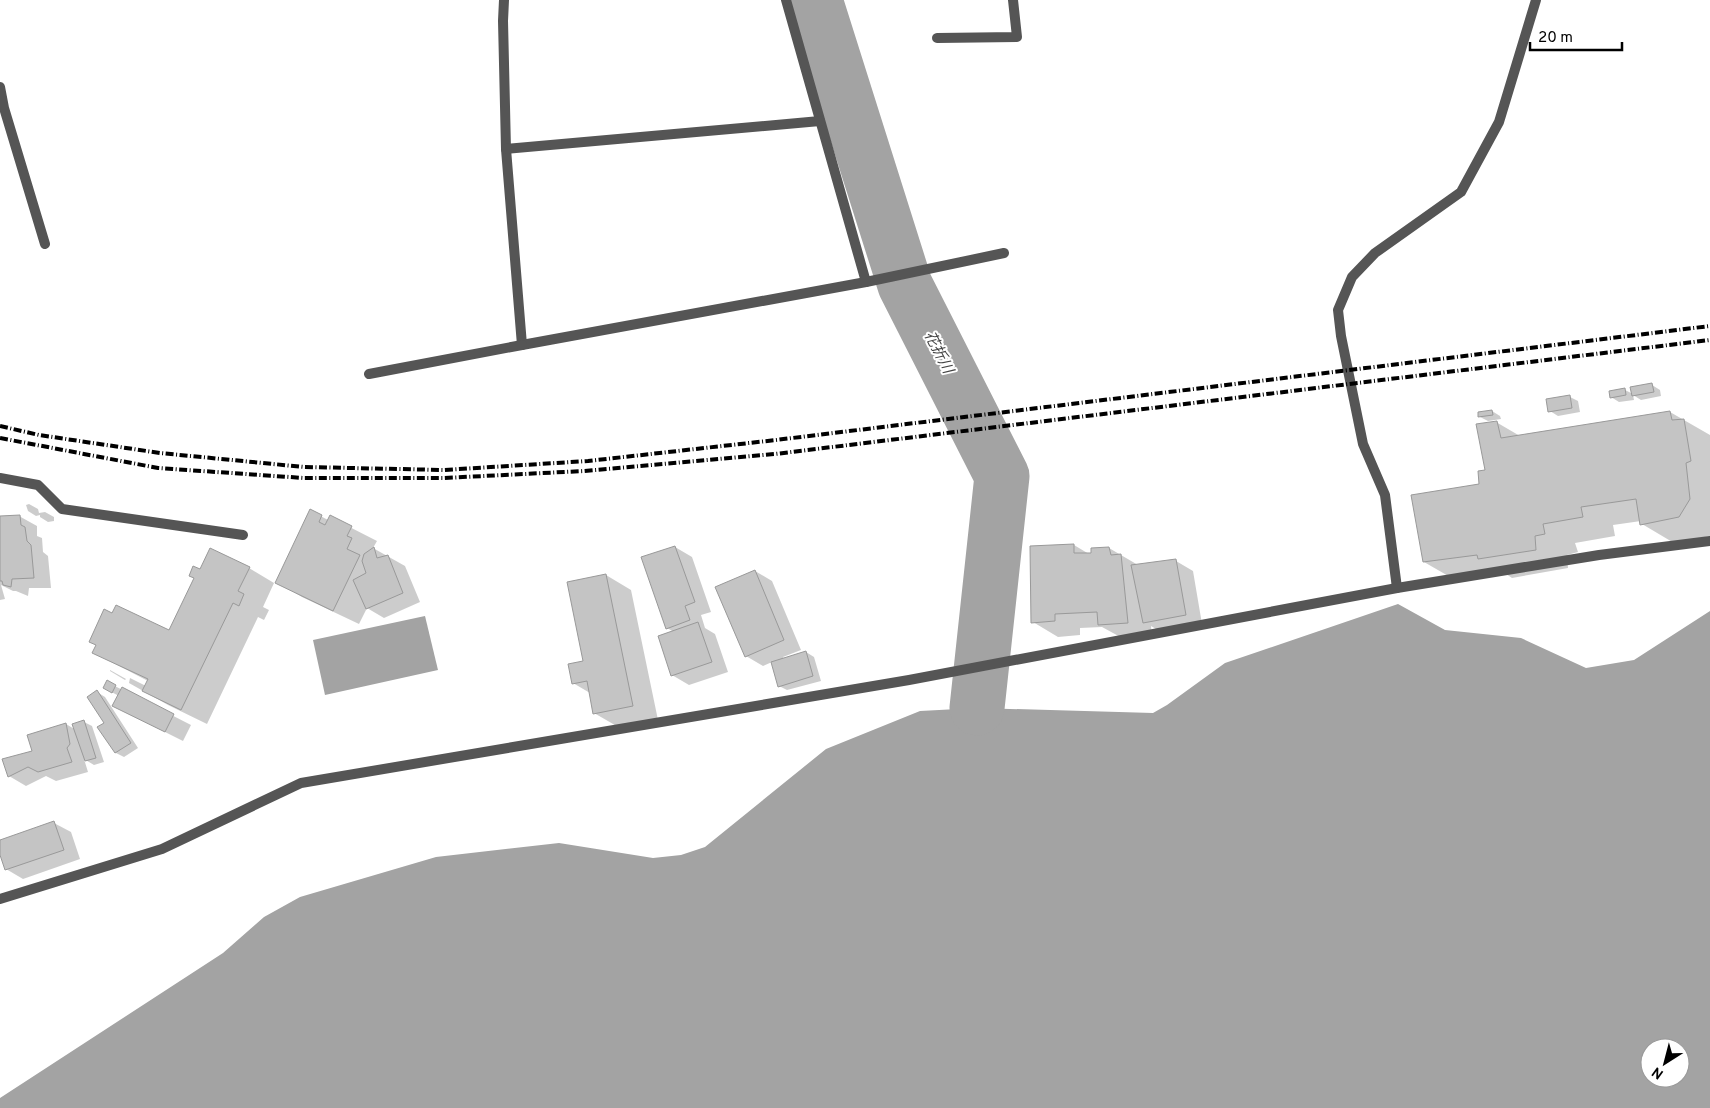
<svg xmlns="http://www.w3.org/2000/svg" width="1710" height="1108" font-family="Overpass,'Noto Sans JP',sans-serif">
	<rect width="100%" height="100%" fill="#fff"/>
	<!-- water -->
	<g fill="#a3a3a3" fill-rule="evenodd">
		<path d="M1398,604L1445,630L1521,638L1586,668L1634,660L1710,611V1108H0V1098L223,953L264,917L300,897L436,857L559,843L653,858L681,855L705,847L826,749L920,711L977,708L1153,713L1167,705L1225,663ZM1650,1048H1680V1078H1650Z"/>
		<path d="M425,616L438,670L325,695L313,640Z"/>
	</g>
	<!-- shadow -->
	<g fill="#0003">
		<path d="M1652,385L1660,390L1661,396L1641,400L1633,395L1634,400L1619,402L1611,397L1625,390L1633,394Z"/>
		<path d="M1570,397L1578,401L1580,412L1558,416L1550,411Z"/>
		<path d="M1492,411L1500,416L1501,419L1488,421L1480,417Z"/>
		<path d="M1670,412L1710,435V536L1674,543L1642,524L1641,521L1613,525L1615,536L1575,543L1578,552L1567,555L1568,568L1512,578L1506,574L1457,581L1424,562L1480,485L1486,471L1496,422L1520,436Z"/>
		<path d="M29,504L38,509L39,513L45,512L54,517V521L48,522L40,517V515L36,516L28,511L26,505Z"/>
		<path d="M311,511L328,520L330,517L377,541L373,548L405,566L420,602L384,618L367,608L359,624L302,597L277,582Z"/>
		<path d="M19,516L37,526V536L42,538L43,552L48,556L51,588H29L28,596L16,591H13L1,585L5,599L0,600V518Z"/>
		<path d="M1074,545L1089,554L1109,548L1138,565L1176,561L1193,571L1202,624L1161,632L1151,626L1152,637L1124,639L1102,627L1080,628V635L1058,637L1033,622Z"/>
		<path d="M675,547L692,557L711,612L701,615L705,628L715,634L728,672L689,685L672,675L674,632L667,628Z"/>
		<path d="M249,568L274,583L263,607L269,610L264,620L258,617L207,724L168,705L129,683L130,678L146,686L148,681L94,653L170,632L200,571Z"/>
		<path d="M755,571L772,581L801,650L783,657L784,659L806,652L814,657L821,681L787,690L779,686L772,662L763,666L746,656Z"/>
		<path d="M606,575L631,590L658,720L620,728L594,713L590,693L573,683L584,662Z"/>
		<path d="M110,670L126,679L125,680L110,671Z"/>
		<path d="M107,682L191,725L183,741L131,715L119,696L104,688Z"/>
		<path d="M97,692L105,697L138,748L124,757L116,753L99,727L106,723Z"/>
		<path d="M84,722L92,726L104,762L94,765L84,759L88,772L56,781L46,776L26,786L9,776L34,752L66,724L76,730Z"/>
		<path d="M54,823L71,832L80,859L23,879L6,869L0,851V841Z"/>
	</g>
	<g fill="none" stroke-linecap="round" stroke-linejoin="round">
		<!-- river -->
		<path stroke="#a3a3a3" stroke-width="55" d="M815,0L905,285L1002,476L977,708"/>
	</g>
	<!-- building -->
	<g fill="#c4c4c4" stroke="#999">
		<path d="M1652,383L1654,392L1632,396L1630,387Z"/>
		<path d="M1625,388L1626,395L1610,398L1609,391Z"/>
		<path d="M1570,395L1572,408L1548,412L1546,399Z"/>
		<path d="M1492,410L1493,415L1478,417V412Z"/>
		<path d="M1670,411L1672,420L1684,419L1691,461L1686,463L1690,499L1679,517L1640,525L1636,499L1581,507L1583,517L1543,524L1545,534L1535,536L1536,550L1478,559L1477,555L1423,562L1411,495L1479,484L1478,471L1485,470L1476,424L1497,421L1501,438Z"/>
		<path d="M310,509L322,515L319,522L325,525L330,515L352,526L347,536L352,538L347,549L360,555L333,611L275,583Z"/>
		<path d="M20,515L21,525L25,527L27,541L31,545L34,578L12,579L11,587L3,585L2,581H0V516Z"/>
		<path d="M1074,544V553H1091V548L1109,547L1111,555L1121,554L1128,623L1098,625L1097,612L1055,614V621L1031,623L1030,546Z"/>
		<path d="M675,546L695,602L685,606L690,620L666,629L641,557Z"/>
		<path d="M374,547L377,558L388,555L403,593L366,609L353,580L366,573L362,561L364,554Z"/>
		<path d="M210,548L250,567L238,591L244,594L239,606L233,603L181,710L142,691L148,679L92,653L96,645L89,642L104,609L112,613L116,605L169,630L194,578L189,576L193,566L200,569Z"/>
		<path d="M1176,559L1186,615L1143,623L1131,565Z"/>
		<path d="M755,570L784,640L745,657L715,587Z"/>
		<path d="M606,574L633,706L593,714L587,681L572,684L568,664L583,661L567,582Z"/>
		<path d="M698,622L712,662L671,676L658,636Z"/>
		<path d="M806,651L813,676L778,687L771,662Z"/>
		<path d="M107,680L116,685L112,693L103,688Z"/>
		<path d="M122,687L174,714L165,732L112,706Z"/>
		<path d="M97,690L131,743L115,753L97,727L104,723L87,697Z"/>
		<path d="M84,720L96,758L85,761L72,724Z"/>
		<path d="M66,723L70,744L67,748L72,762L38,772L28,767L8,777L2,759L32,751L27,735Z"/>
		<path d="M54,821L64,850L5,870L0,855V840Z"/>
	</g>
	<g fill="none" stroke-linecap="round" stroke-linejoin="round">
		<!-- minor -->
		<g stroke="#555" stroke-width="10">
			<path d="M504,0L503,21L506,149L522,345L866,282L1004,253"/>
			<path d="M786,0L866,282"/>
			<path d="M937,38L1017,37L1013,0"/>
			<path d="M0,87L4,108L45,244"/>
			<path d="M506,149L820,121"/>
			<path d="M369,374L522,345"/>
			<path d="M0,478L38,485L62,509L243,535"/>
			<path d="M1397,588L1385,495L1363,444L1341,336L1338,310L1352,277L1375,253L1461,192L1499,122L1536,0"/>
			<path d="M0,899L162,849L301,783L909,680L1397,588L1599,555L1710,541"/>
		</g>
		<!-- rail -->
		<g stroke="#000" stroke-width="4" stroke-dasharray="8 2.5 1 2.5" stroke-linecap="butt">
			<path d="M0,426L39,435L160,453L304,467L444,470L588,461L776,440L1710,326"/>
			<path d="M0,438L158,468L304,478H444L584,471L775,454L1710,340"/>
		</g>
	</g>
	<g text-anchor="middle" stroke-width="4" stroke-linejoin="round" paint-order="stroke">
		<!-- water labels -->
		<g font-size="15" font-style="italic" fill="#444" stroke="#fff">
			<text transform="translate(939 352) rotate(63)" y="5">花折川</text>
		</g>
	</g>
	<!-- north arrow -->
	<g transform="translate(1665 1063) rotate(216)"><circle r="24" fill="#ffffff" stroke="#999999"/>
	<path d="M0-4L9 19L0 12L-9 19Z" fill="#000000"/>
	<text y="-8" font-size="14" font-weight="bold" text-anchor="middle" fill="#000000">N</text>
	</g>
	<!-- scale -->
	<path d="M1530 42v8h92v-8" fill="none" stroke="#000000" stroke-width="2.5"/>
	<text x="1538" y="42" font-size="15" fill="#000000" stroke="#ffffff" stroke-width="4" paint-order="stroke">20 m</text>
</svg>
